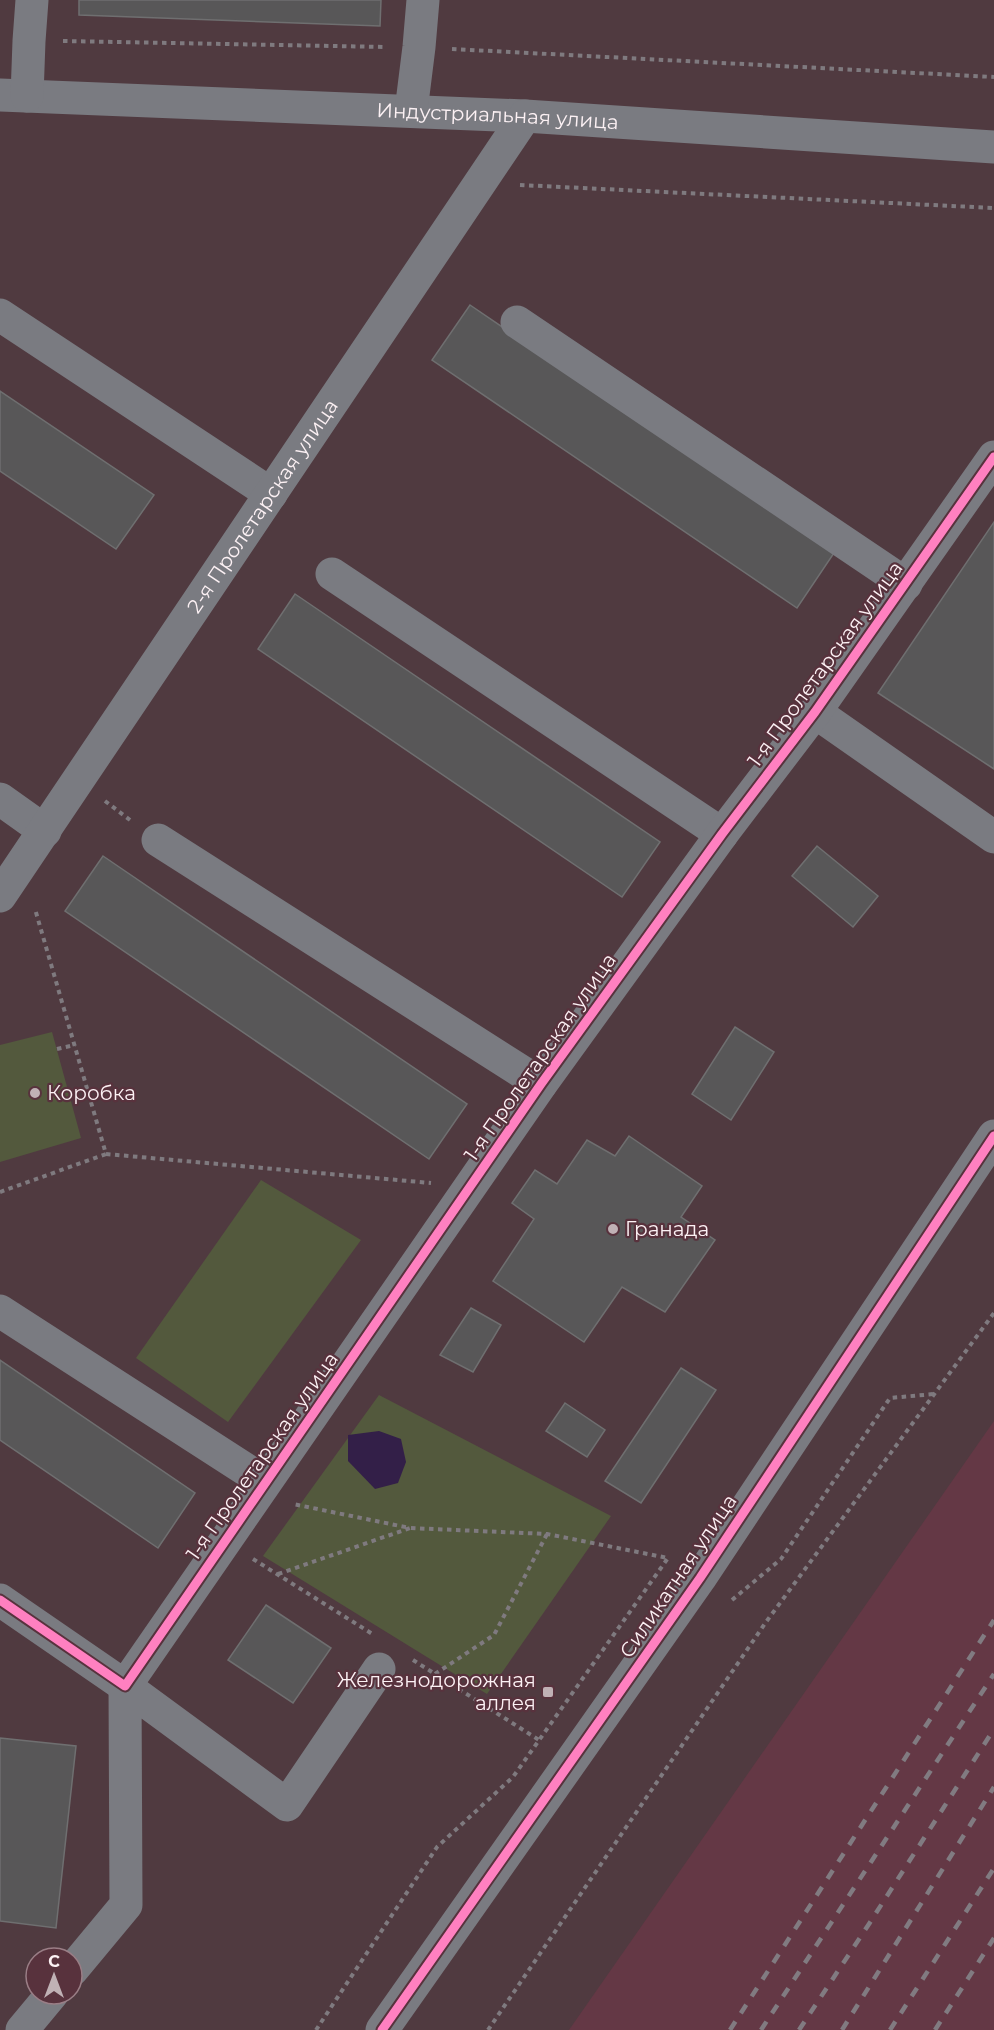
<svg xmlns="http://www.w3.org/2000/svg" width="994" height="2030" font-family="Montserrat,sans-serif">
	<rect width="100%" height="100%" fill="#503a40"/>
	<!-- built -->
	<path fill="#643845" d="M994,1421V2030H569Z"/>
	<!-- green -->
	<g fill="#53593d">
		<path d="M52,1032L81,1138L0,1162V1045Z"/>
		<path d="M261,1180L361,1240L228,1422L136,1358Z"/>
		<path d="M379,1395L611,1516L487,1694L263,1556Z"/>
	</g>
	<!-- water -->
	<path fill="#331f48" d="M379,1431L401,1439L406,1462L398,1483L375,1489L348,1461V1435Z"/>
	<!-- building -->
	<g fill="#585758" stroke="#6f6f70" stroke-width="1.5">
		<path d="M79,0H381L380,26L79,15Z"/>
		<path d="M470,305L834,553L797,608L432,360Z"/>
		<path d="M0,391L154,495L116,549L0,471Z"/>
		<path d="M994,522V769L878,693Z"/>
		<path d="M295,594L660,842L622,897L258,649Z"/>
		<path d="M817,846L878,896L853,927L792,876Z"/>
		<path d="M103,856L467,1104L429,1159L65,911Z"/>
		<path d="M735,1027L774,1052L731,1120L692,1094Z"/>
		<path d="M629,1136L702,1186L681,1217L715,1240L665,1312L622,1287L584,1342L493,1281L534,1219L512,1203L535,1170L557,1184L587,1140L615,1156Z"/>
		<path d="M471,1308L501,1325L473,1372L440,1355Z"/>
		<path d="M0,1360L195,1493L158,1548L0,1440Z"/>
		<path d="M681,1368L716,1390L641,1503L605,1481Z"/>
		<path d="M565,1403L605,1430L587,1457L546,1431Z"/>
		<path d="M266,1605L331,1648L293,1703L228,1660Z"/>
		<path d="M0,1738L76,1746L56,1928L0,1921Z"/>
	</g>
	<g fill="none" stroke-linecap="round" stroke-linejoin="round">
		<!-- path -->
		<g stroke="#7f7a7f" stroke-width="4" stroke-dasharray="4.5 4.5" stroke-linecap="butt">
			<path d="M63,41L385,47"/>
			<path d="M452,49L994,77"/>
			<path d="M520,185L994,208"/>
			<path d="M105,801L130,820"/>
			<path d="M57,1049L75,1045"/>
			<path d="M106,1154L431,1183"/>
			<path d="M0,1192L106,1154L35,909"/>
			<path d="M253,1559L374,1635"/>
			<path d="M278,1574L410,1528L293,1504"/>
			<path d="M732,1600L781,1559L890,1398L934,1394"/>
			<path d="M413,1660L539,1740"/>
			<path d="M435,1674L494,1635L547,1534"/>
			<path d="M316,2030L437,1847L513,1777L668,1558L547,1534L410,1528"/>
			<path d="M488,2030L766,1622L994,1313"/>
		</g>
		<!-- minor -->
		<g stroke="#7a7b81" stroke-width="33">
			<path id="s1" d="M0,95L525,116L994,147"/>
			<path d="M27,96L29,41L32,0"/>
			<path d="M411,111L419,47L423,0"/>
			<path d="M0,315L271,494"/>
			<path d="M517,322L906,584"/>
			<path d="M332,574L722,834"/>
			<path d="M815,712L994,837"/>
			<path d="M0,799L45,831"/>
			<path d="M158,840L541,1084"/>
			<path id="s2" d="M0,896L525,116"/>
			<path d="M0,1311L265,1482"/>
			<path d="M0,1600L125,1686L541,1084L722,834L815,712L994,457"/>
			<path d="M72,1970L126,1905L125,1686L287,1805L379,1669"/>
			<path d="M22,2030L52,1994"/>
			<path d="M382,2030L700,1578L994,1136"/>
		</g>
		<!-- rail -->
		<g stroke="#817b81" stroke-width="4.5" stroke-dasharray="10 10" stroke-linecap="butt">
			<path d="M730,2030L994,1620"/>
			<path d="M761,2030L994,1674"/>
			<path d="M799,2030L869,1924L994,1729"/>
			<path d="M842,2030L994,1787"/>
			<path d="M890,2030L994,1868"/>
			<path d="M935,2030L994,1938"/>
		</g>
		<!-- cycleway casing -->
		<g stroke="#58323d" stroke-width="13">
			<g id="cycleway">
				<path d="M0,1600L125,1686L541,1084L722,834L815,712L994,457"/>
				<path d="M382,2030L700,1578L994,1136"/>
			</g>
		</g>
		<!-- cycleway -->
		<use href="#cycleway" stroke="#ff80c0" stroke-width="9"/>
	</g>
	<!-- markers -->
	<g fill="#c0b1b5" stroke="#58323d" stroke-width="2">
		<circle cx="35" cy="1093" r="6"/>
		<circle cx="613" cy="1229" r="6"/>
		<rect x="542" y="1686" width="12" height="12" rx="3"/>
	</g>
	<g text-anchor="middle" stroke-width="4.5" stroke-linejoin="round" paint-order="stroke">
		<!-- street labels -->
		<g font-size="20" fill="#fcf1f4" stroke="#58323d">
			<text dy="7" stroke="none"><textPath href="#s1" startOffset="498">Индустриальная улица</textPath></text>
			<text dy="7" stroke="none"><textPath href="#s2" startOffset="470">2-я Пролетарская улица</textPath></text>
			<text transform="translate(825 664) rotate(-54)" y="7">1-я Пролетарская улица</text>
			<text transform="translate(540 1057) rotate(-55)" y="7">1-я Пролетарская улица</text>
			<text transform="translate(262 1456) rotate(-55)" y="7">1-я Пролетарская улица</text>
			<text transform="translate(678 1576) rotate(-56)" y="7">Силикатная улица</text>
		</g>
		<!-- poi labels -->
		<g font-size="20" fill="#fcf1f4" stroke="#58323d" text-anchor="start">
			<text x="47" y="1100">Коробка</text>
			<text x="625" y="1236">Гранада</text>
			<text x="536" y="1687" text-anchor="end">Железнодорожная<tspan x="536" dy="23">аллея</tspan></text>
		</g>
	</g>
	<!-- north arrow -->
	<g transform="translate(54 1976)"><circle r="28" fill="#58323d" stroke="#9a7e86" stroke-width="1.5"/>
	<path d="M0-4.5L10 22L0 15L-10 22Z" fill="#c0b1b5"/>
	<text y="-9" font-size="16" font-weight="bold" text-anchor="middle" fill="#fcf1f4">С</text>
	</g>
</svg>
